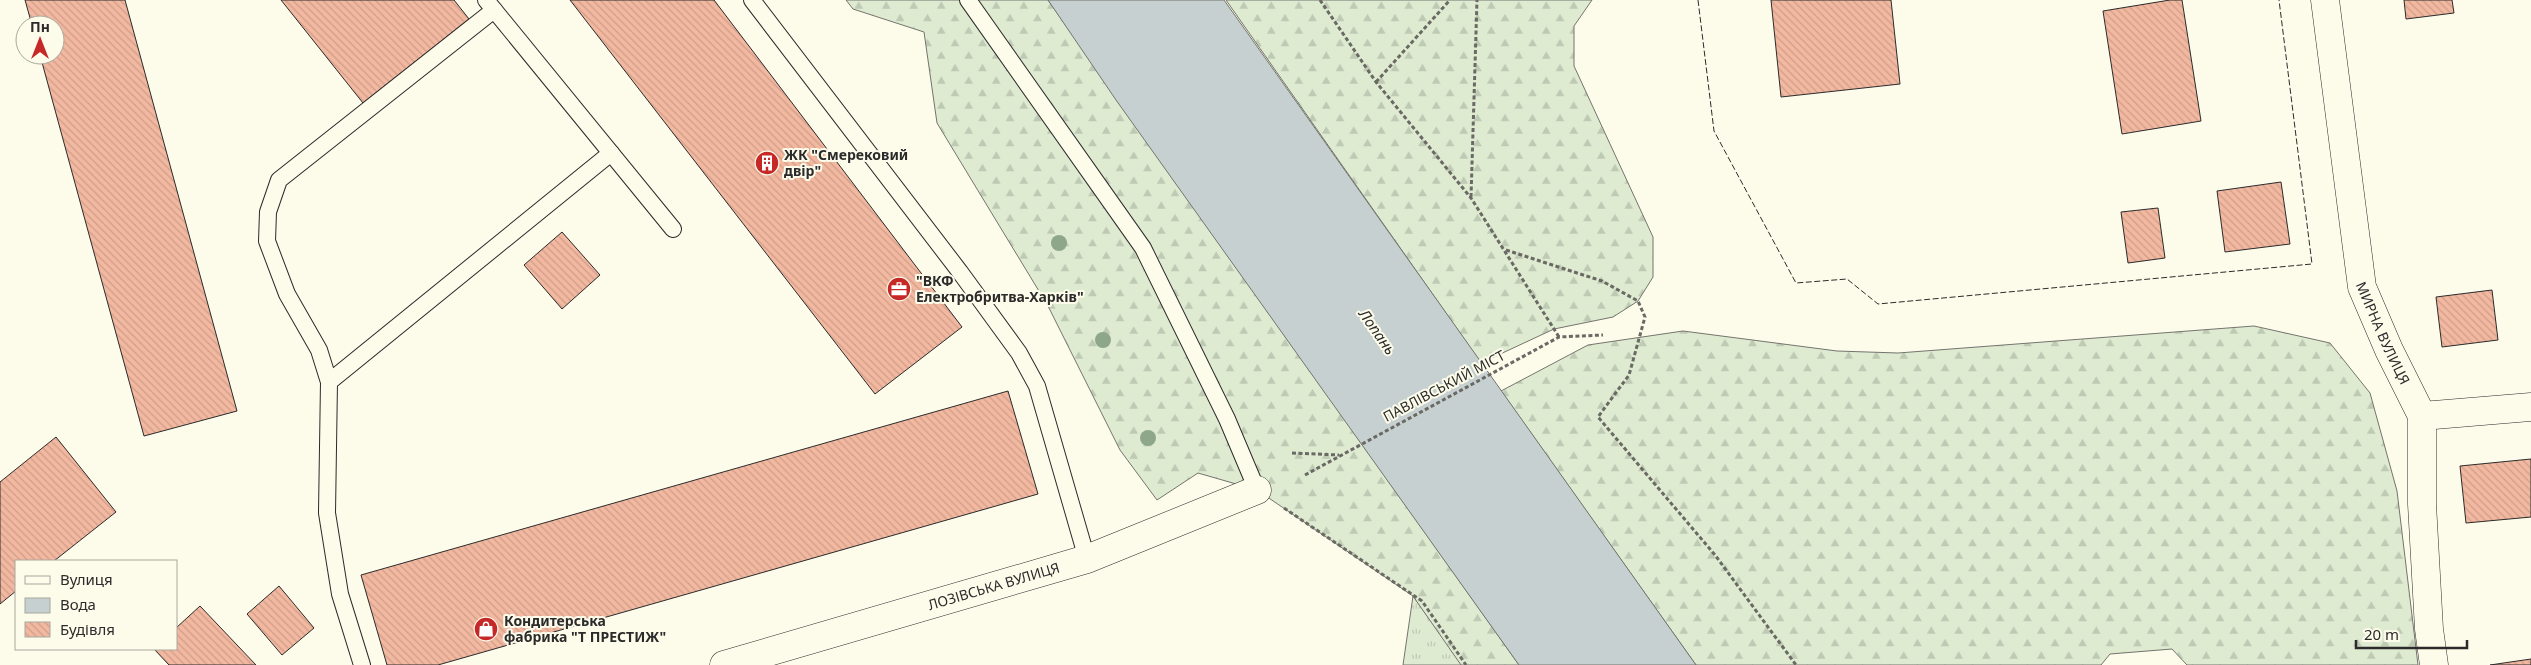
<svg xmlns="http://www.w3.org/2000/svg" width="2531" height="665" font-family="'Noto Sans',sans-serif">
	<defs>
		<pattern id="grass-tufts" width="24" height="20" patternUnits="userSpaceOnUse" patternTransform="scale(1.25)"><rect width="24" height="20" fill="#deebd1"/><path d="M3 7l-1-3M5 7V3M7 7l1-3M15 17l-1-3M17 17v-4M19 17l1-3" fill="none" stroke="#bfcab4"/></pattern>
		<pattern id="forest-firs" width="22" height="20" patternUnits="userSpaceOnUse" patternTransform="scale(1.25)"><rect width="22" height="20" fill="#deebd1"/><path d="M5 1l3.5 6h-7zM16 11l3.5 6h-7z" fill="#bfcab4"/></pattern>
		<pattern id="building-back-hatch" width="6" height="6" patternUnits="userSpaceOnUse" patternTransform="scale(1.25)"><rect width="6" height="6" fill="#f2b8a0"/><path d="M-1 5l2 2M0 0l6 6M5-1l2 2" fill="none" stroke="#d09e8a"/></pattern>
	</defs>
	<rect width="100%" height="100%" fill="#fdfbea"/>
	<!-- grass -->
	<path fill="url(#grass-tufts)" stroke="#74746e" d="M1413,596L1462,665H1403Z"/>
	<!-- forest -->
	<g fill="url(#forest-firs)" stroke="#74746e">
		<path d="M846,0H1048L1519,665H1461L1413,596L1257,490L1198,473L1157,500L1120,450L1048,306L937,123L924,32L853,9Z"/>
		<path d="M1226,0H1592L1574,26V66L1653,237V277L1638,301L1613,317L1554,329L1481,363Z"/>
		<path d="M2254,326L2330,343L2370,393L2397,491L2418,665H2187L2172,649L2110,654L2101,665H1696L1501,391L1588,345L1683,331L1837,351L1898,353Z"/>
	</g>
	<!-- water -->
	<path fill="#c7d0d0" stroke="#74746e" d="M1048,0H1224L1696,665H1519L1116,100Z"/>
	<!-- building -->
	<g fill="url(#building-back-hatch)" stroke="#2b2b2b">
		<path d="M25,0H125L237,411L144,436L40,55H55V25H32Z"/>
		<path d="M281,0H454L469,19L363,103Z"/>
		<path d="M570,0H714L962,327L875,394Z"/>
		<path d="M1771,0H1891L1900,84L1781,97Z"/>
		<path d="M2170,0H2182L2201,121L2122,134L2103,11Z"/>
		<path d="M2404,0H2452L2454,13L2406,19Z"/>
		<path d="M2281,182L2290,244L2225,252L2217,191Z"/>
		<path d="M2158,208L2165,258L2128,263L2121,212Z"/>
		<path d="M562,232L600,275L562,309L524,265Z"/>
		<path d="M2492,290L2498,340L2442,347L2436,297Z"/>
		<path d="M1008,391L1038,494L438,665H387L361,575Z"/>
		<path d="M56,437L116,512L54,561H16V591L0,604V482Z"/>
		<path d="M2531,459V517L2466,523L2460,466Z"/>
		<path d="M279,586L314,628L282,655L247,614Z"/>
		<path d="M200,606L256,665H169L154,649H176V628Z"/>
		<path d="M2531,659V665H2490Z"/>
	</g>
	<g fill="none" stroke-linecap="round" stroke-linejoin="round">
		<!-- lane casing -->
		<g stroke="#2b2b2b" stroke-width="18">
			<g id="lane">
				<path d="M486,0L673,229"/>
				<path d="M752,0L960,272L1019,353L1037,386L1087,559"/>
				<path d="M968,0L1143,248L1227,419L1257,490"/>
				<path d="M329,382L611,153"/>
				<path d="M362,665L340,594L327,513L329,382L319,350L287,294L267,241L268,212L279,180L494,10"/>
			</g>
		</g>
		<!-- street casing -->
		<g stroke="#2b2b2b" stroke-width="29">
			<g id="street">
				<path id="s1" d="M2325,0L2362,287L2389,350L2422,416V504L2429,629L2434,665"/>
				<path d="M2422,416L2531,407"/>
				<path id="s2" d="M724,665L1087,559L1257,490"/>
			</g>
		</g>
		<!-- path -->
		<g stroke="#6a6964" stroke-width="3" stroke-dasharray="4 2.5" stroke-linecap="butt">
			<path d="M1320,0L1376,82L1471,198L1559,337"/>
			<path d="M1376,82L1450,0"/>
			<path d="M1471,197L1477,0"/>
			<path d="M1506,250L1602,281L1638,301L1645,317L1629,375L1598,417L1715,555L1796,665"/>
			<path d="M1292,453L1339,455"/>
			<path d="M1305,475L1559,337L1603,335"/>
			<path d="M1284,508L1422,601L1466,665"/>
		</g>
		<!-- lane -->
		<use href="#lane" stroke="#fdfbea" stroke-width="16"/>
		<!-- street -->
		<use href="#street" stroke="#fdfbea" stroke-width="28"/>
		<!-- fence -->
		<path stroke="#2b2b2b" stroke-width="1" stroke-dasharray="6 2.5" stroke-linecap="butt" d="M1698,0L1714,131L1796,283L1847,279L1878,304L2312,264L2279,0"/>
	</g>
	<!-- trees -->
	<g fill="#8ea78a">
		<circle cx="1059" cy="243" r="8"/>
		<circle cx="1103" cy="340" r="8"/>
		<circle cx="1148" cy="438" r="8"/>
	</g>
	<!-- icons -->
	<defs>
		<g id="building-disc" transform="scale(1.25)"><circle r="9.5" fill="#c62828" stroke="#fdfbea"/><path d="M-4-6H4V6H1V3H-1V6H-4ZM-2.5-4.3h1.7v1.8h-1.7ZM.8-4.3h1.7v1.8H.8ZM-2.5-1h1.7V.8h-1.7ZM.8-1h1.7V.8H.8Z" fill="#fff"/></g>
		<g id="office-disc" transform="scale(1.25)"><circle r="9.5" fill="#c62828" stroke="#fdfbea"/><path d="M-6-3h4V-5.5h4V-3h4V5H-6ZM-1-4.5V-3h2v-1.5ZM-6 0V1H6V0Z" fill="#fff"/></g>
		<g id="shop-disc" transform="scale(1.25)"><circle r="9.5" fill="#c62828" stroke="#fdfbea"/><path d="M-5-2.5h2.3a2.7 3.5 0 0 1 5.4 0H5L5.5 6h-11ZM-1.5-2.5h3a1.5 2.3 0 0 0-3 0Z" fill="#fff"/></g>
	</defs>
	<g fill-rule="evenodd">
		<use href="#building-disc" x="767" y="163"/>
		<use href="#office-disc" x="899" y="289"/>
		<use href="#shop-disc" x="486" y="629"/>
	</g>
	<g text-anchor="middle" stroke-width="4" stroke-linejoin="round" paint-order="stroke">
		<!-- poi labels -->
		<g font-size="14" font-weight="bold" fill="#2b2b2b" stroke="#fdfbea" text-anchor="start">
			<text x="784" y="160">ЖК "Смерековий<tspan x="784" dy="16">двір"</tspan></text>
			<text x="916" y="286">"ВКФ<tspan x="916" dy="16">Електробритва-Харків"</tspan></text>
			<text x="504" y="626">Кондитерська<tspan x="504" dy="16">фабрика "Т ПРЕСТИЖ"</tspan></text>
		</g>
		<!-- street labels -->
		<g font-size="14" fill="#2b2b2b" stroke="#fdfbea">
			<text dy="5" stroke="none"><textPath href="#s1" startOffset="340">МИРНА ВУЛИЦЯ</textPath></text>
			<text transform="translate(1444 386) rotate(-28)" y="5">ПАВЛІВСЬКИЙ МІСТ</text>
			<text dy="5" stroke="none"><textPath href="#s2" startOffset="281">ЛОЗІВСЬКА ВУЛИЦЯ</textPath></text>
		</g>
		<!-- water labels -->
		<g font-size="15" font-style="italic" fill="#2b2b2b" stroke="#fdfbea">
			<text transform="translate(1377 332) rotate(55)" y="5">Лопань</text>
		</g>
	</g>
	<!-- legend -->
	<rect x="15" y="560" width="162" height="90" fill="#fdfbea" stroke="#a9a89e"/>
	<rect x="25" y="576" width="25" height="8" fill="#fdfbea" stroke="#a9a89e"/>
	<text x="60" y="585" font-size="15" fill="#2b2b2b">Вулиця</text>
	<rect x="25" y="598" width="25" height="15" fill="#c7d0d0" stroke="#a9a89e"/>
	<text x="60" y="610" font-size="15" fill="#2b2b2b">Вода</text>
	<rect x="25" y="622" width="25" height="15" fill="url(#building-back-hatch)" stroke="#a9a89e"/>
	<text x="60" y="635" font-size="15" fill="#2b2b2b">Будівля</text>
	<!-- north arrow -->
	<g transform="translate(40 40)"><circle r="24" fill="#fdfbea" stroke="#a9a89e"/>
	<path d="M0-4L9 19L0 12L-9 19Z" fill="#c62828"/>
	<text y="-8" font-size="14" font-weight="bold" text-anchor="middle" fill="#2b2b2b">Пн</text>
	</g>
	<!-- scale -->
	<path d="M2356 640v8h111v-8" fill="none" stroke="#2b2b2b" stroke-width="2.5"/>
	<text x="2364" y="640" font-size="15" fill="#2b2b2b" stroke="#fdfbea" stroke-width="4" paint-order="stroke">20 m</text>
</svg>
